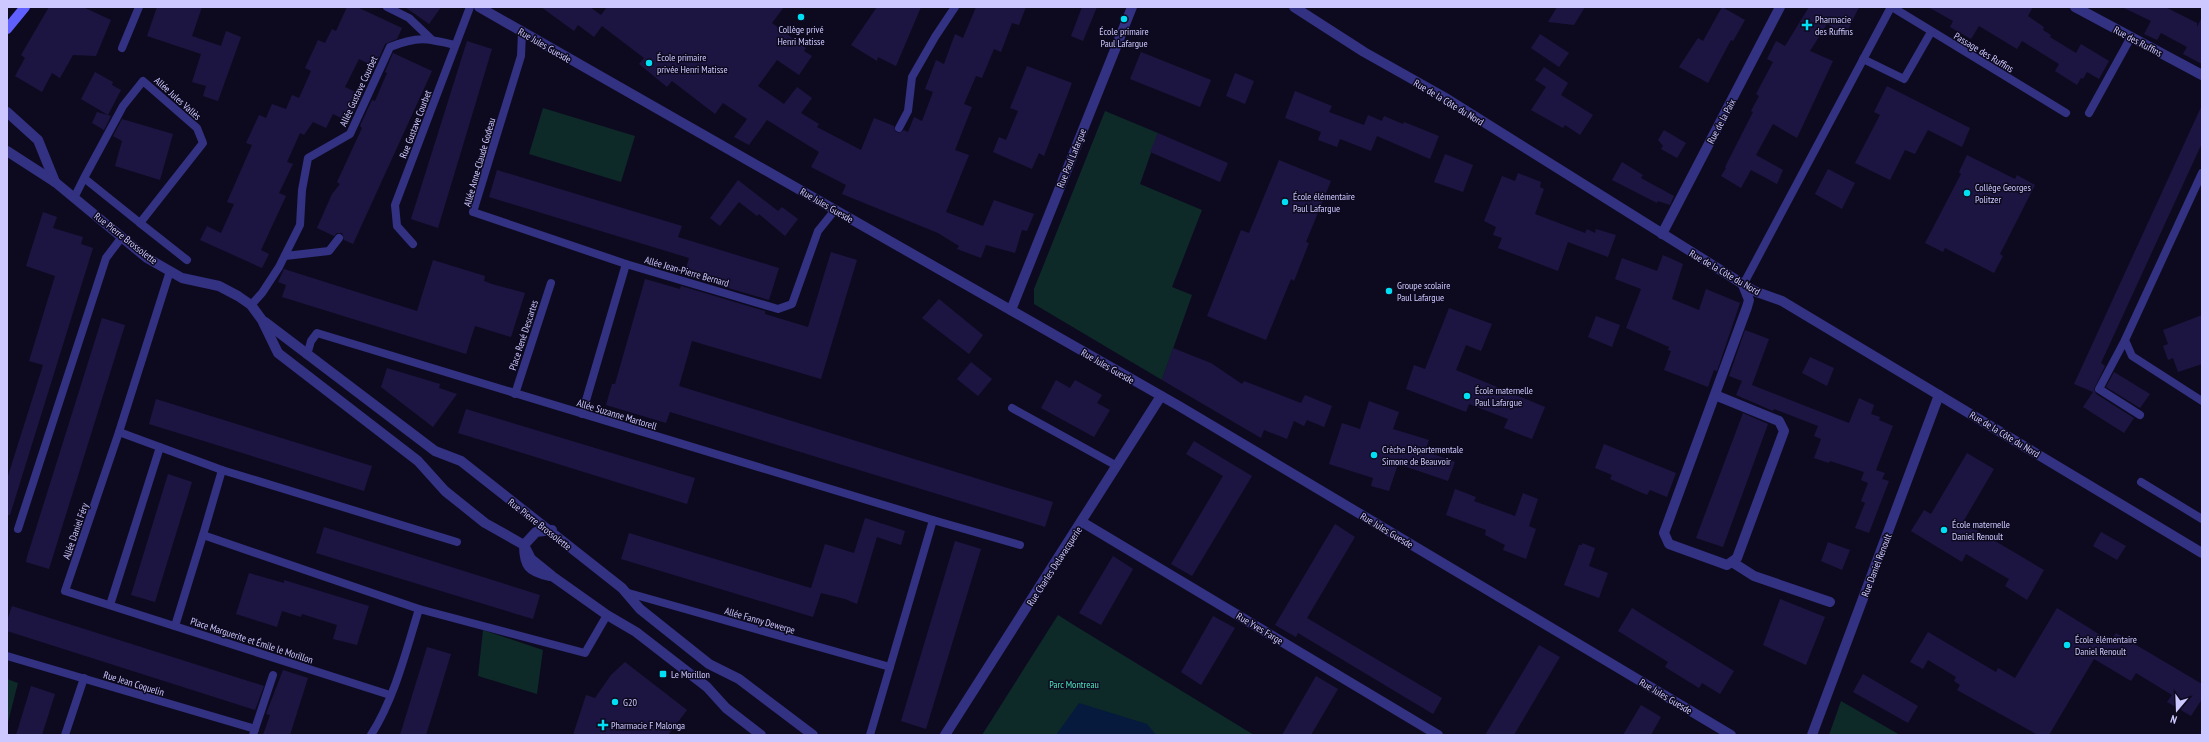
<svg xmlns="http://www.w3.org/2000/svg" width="2209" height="742" font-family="'PT Sans Narrow',sans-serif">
	<rect width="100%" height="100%" fill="#0d0a1f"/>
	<!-- green -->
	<g fill="#0d2928">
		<path d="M543,108L635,136L621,182L529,154Z"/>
		<path d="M1105,111L1158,133L1140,184L1202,210L1172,287L1192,295L1162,380L1034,304V289Z"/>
		<path d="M1058,615L1077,627L1254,735H982Z"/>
		<path d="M483,630L543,650L537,694L478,676Z"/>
		<path d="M7,679L18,683L7,726Z"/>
		<path d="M1841,701L1900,735H1829Z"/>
	</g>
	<!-- water -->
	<path fill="#051a3d" d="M1079,703L1147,724L1156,735H1056Z"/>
	<!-- building -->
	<g fill="#1d1541">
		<path d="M49,7H83L111,20L96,56L73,55L60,78L52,73L42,92L15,76L25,58L21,55Z"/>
		<path d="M157,7H202L192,36L221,46L226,31L241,37L218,101L203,96L206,86L192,82L201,54L147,36Z"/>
		<path d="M347,7H357L402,28L397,39L385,44L375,67L359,59L345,87L362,95L349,122L333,114L326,128L313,122L304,135L300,133L287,162L293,164L279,193L286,196L261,250L269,254L262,268L200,240L207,226L221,233L234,204L227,202L252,145L246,143L259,115L266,118L272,104L286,109L292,95L299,98L311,71L305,68L318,40L325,43L332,29L336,31Z"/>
		<path d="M405,7H441L429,24Z"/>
		<path d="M541,7H590L601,15L607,7H784L772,23L806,48L804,51L812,56L799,75L777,60L758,86L784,104L797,87L812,98L801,113L819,124L817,127L861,150L874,118L894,126L895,131L899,133L904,130L908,132L914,117L922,121L933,92L925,89L936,60L944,64L955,34L963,38L976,7H1026L1019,25L1012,23L1001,52L994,49L982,78L976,76L964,104L972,107L955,150L969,155L946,212L983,226L994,200L1034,214L1027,231L1022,230L1015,253L986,245L981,258L957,249L959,246L938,233L842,194L846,185L811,167L819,152L767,120L749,145L734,137L747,119L723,103L715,114L672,81L667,87L639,64L644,58L602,26L594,37L578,25L574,31Z"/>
		<path d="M877,7H921L896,66L878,57L877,61L851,45Z"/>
		<path d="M1082,7H1097L1083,41L1071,36Z"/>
		<path d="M1557,7H1585L1574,25L1548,22Z"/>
		<path d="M1722,7L1745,20L1733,41L1731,40L1708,83L1679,67L1698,38L1703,41Z"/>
		<path d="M1809,7H1859L1845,36L1827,24L1810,51L1833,61L1797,138L1773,124L1756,155L1783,170L1777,184L1751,170L1741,188L1721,176L1726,168L1725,167L1753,112L1751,111L1759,96L1756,94L1773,62L1767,59L1776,41L1785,46Z"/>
		<path d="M1928,7H2033L2028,16L2044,27L2043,30L2051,35L2050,37L2076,53L2081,44L2109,61L2099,79L2087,72L2083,79L2081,78L2077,85L2055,71L2059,64L2022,41L2017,49L1979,26L1971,39L1950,27L1953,21Z"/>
		<path d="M2122,7H2165L2197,23V27L2202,17V64L2183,54L2187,47L2161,33L2157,40L2144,34L2151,21Z"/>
		<path d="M1540,34L1569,53L1559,67L1531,48Z"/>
		<path d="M467,41L492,49L438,228L411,219Z"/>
		<path d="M1141,52L1211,80L1200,107L1130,79Z"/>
		<path d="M393,53L432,71L353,244L344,240L342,233H337L334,236L317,228L332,194L340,184L337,182L362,128L360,126L372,100L375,101L387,73L385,72Z"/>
		<path d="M1027,66L1072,83L1044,156L1039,153L1032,169L993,152L999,137L1006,140L1018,111L1010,108Z"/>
		<path d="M1544,67L1568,83L1561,95L1593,115L1580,135L1565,125L1563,128L1531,110L1546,87L1535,80Z"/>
		<path d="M95,72L113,82L112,85L121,90L108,115L111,116L104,130L92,123L97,112L108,115L81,99Z"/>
		<path d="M1235,73L1254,81L1245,104L1226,96Z"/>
		<path d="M1887,86L1970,128L1962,147L1928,130L1915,154L1905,150L1890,180L1855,163L1880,115L1874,112Z"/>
		<path d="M1295,91L1332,106L1329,112L1364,125L1368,115L1382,121L1384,116L1403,124L1404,122L1439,136L1430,159L1377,136L1371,151L1340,139L1337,147L1318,140L1321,132L1285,118Z"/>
		<path d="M2202,105V143L2101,363L2105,366L2094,389L2096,394L2134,418L2124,433L2083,407L2093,392L2074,384Z"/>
		<path d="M122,119L173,134L160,180L115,166L122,141L113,136Z"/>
		<path d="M1664,130L1686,143L1677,158L1661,149L1663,146L1658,140Z"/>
		<path d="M1158,133L1228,163L1220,182L1150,152Z"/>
		<path d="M1445,154L1473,165L1463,192L1434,182Z"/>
		<path d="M1967,155L2015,179L2017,175L2035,185L2000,254L2003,256L1994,273L1945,248L1943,252L1925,243L1961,174L1959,172Z"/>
		<path d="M1279,160L1331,181L1306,242L1309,243L1294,281L1291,279L1266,340L1207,316L1241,230L1249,233Z"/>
		<path d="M1622,162L1643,175L1641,178L1674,196L1670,205L1658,201L1657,203L1612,180Z"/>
		<path d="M1828,169L1855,183L1842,209L1815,194Z"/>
		<path d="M497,170L682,226L678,237L779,268L769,300L684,275L689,258L489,197Z"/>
		<path d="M1518,173L1541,182L1540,187L1544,189L1535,214L1585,233L1587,229L1595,233L1596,229L1616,235L1608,257L1568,242L1558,271L1498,248L1502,238L1493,235L1496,227L1484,221L1502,176L1515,181Z"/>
		<path d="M738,180L778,211L782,207L798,219L785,236L759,214L757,216L739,202L720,226L710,218Z"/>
		<path d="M43,212L57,217L53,228L83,237L81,244L93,248L10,515H7V479L43,365L29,361L55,276L26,266Z"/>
		<path d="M831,252L857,260L821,379L692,341L679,386L1053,502L1045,527L670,412L666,423L606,405L612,384H615L645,279L680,289L681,286L765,311V314L808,327Z"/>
		<path d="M1663,255L1683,264L1672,299L1699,310L1706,289L1740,303L1717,371L1714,370L1708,387L1664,370L1671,351L1668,350L1669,347L1626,328L1641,289L1615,279L1622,258L1657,271Z"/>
		<path d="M433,260L485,276L484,281L492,284L525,293L511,337L475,326L466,354L282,297L286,285L278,282L284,269L417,311Z"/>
		<path d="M939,299L983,335L969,354L922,318Z"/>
		<path d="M1449,308L1492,324L1481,351L1466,345L1456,370L1545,407L1532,439L1504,428L1508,419L1469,404L1466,412L1406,389L1414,365L1425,369Z"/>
		<path d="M2202,315V364L2178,372L2173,358L2168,360L2163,346L2168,344L2163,330Z"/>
		<path d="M1596,316L1620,325L1612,347L1588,337Z"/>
		<path d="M102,318L125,325L49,569L26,562L27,557Z"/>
		<path d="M1745,330L1769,339L1752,385L1849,423L1859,398L1874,405L1871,414L1880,417L1879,420L1893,426L1876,470L1885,473L1882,479L1889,481L1869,533L1855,528L1865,503L1861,501L1868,483L1861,480L1864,472L1830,461L1829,463L1814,458L1821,439L1814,436L1818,426L1774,409L1773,411L1736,395L1742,381L1729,376Z"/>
		<path d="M1173,348L1211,363L1242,384L1244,381L1301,403L1305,395L1332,406L1324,427L1307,420L1304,426L1294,421L1287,439L1264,430L1261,438L1162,380Z"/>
		<path d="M1810,357L1834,368L1827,386L1802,373Z"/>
		<path d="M971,362L992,379L978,396L957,379Z"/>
		<path d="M387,368L440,384L439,388L457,394L433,427L381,387Z"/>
		<path d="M2114,372L2150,394L2140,408L2106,387Z"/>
		<path d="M1056,380L1070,388L1075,380L1102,395L1097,403L1110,410L1094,437L1041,408Z"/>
		<path d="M156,399L372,466L364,491L149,424Z"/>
		<path d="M1369,401L1399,412L1393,429L1429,440L1425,451L1455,462L1448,481L1398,464L1389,491L1371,486L1373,478L1329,464L1342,423L1360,429Z"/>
		<path d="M466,409L695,478L687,504L458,433Z"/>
		<path d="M1743,413L1768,424L1723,547L1696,538Z"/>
		<path d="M1194,441L1252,476L1192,576L1171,564L1223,476L1186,454Z"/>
		<path d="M1604,444L1676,473L1667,497L1650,490L1647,495L1610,479L1612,475L1595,468Z"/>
		<path d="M1967,453L1994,469L1963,522L2044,570L2027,600L2005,586L2009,579L1966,554L1962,562L1911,531L1924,510L1931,514Z"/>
		<path d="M168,474L192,482L155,602L131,595Z"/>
		<path d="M1455,489L1476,497L1474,501L1515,516L1523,493L1538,499L1529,526L1536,529L1526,559L1503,550L1505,545L1485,535L1486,530L1446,515Z"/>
		<path d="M865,518L905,531L901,545L877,537L857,604L845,599L821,593L813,617L621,559L629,533L811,588L825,544L854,553Z"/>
		<path d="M1335,524L1355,537L1307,618L1442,698L1433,714L1298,633L1296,637L1275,625Z"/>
		<path d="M324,527L540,595L533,619L316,553Z"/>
		<path d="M2101,532L2126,546L2117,560L2093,546Z"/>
		<path d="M955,541L981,549L926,729L901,721Z"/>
		<path d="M1828,542L1850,550L1842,570L1821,561Z"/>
		<path d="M1582,543L1595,548L1589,566L1608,573L1599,598L1564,585L1579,545H1582Z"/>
		<path d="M1113,556L1133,569L1101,625L1079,613Z"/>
		<path d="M249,573L284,583V580L369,606L357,645L333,639L337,625L302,614L301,617L282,611L277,627L236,614Z"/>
		<path d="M1780,599L1825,617L1806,665L1763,645Z"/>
		<path d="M12,606L264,686L255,710L7,631V621Z"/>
		<path d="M1632,608L1734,671L1720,694L1702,683L1699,688L1665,667L1668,662L1618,631Z"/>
		<path d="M2057,608L2110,641L2116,633L2202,684V699L2191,716L2167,702L2172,695L2136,673L2131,681L2094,659L2049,735H2038L1957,690L1960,685L1954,681L1956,677L1928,660L1923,669L1910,662L1928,632L1996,672L1998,668L2015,678Z"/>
		<path d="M1213,616L1235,628L1201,685L1181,672Z"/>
		<path d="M1539,645L1560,657L1514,735H1485Z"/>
		<path d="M427,647L451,654L433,713L426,735H400Z"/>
		<path d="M625,662L687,710L668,735H573L586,695L595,698L611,675Z"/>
		<path d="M283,670L308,678L290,735H263L270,715L266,714Z"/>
		<path d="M1863,674L1918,706L1908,723L1853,692Z"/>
		<path d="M1316,676L1338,689L1311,735H1282Z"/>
		<path d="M31,686L55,694L42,735H16Z"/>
		<path d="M1641,705L1661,717L1651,735H1623Z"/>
	</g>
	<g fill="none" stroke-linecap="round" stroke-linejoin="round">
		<!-- lane -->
		<g stroke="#333182" stroke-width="8">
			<path d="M387,7L409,18L431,39"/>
			<path d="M1892,7L2066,113"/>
			<path d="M522,32L521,56L473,212L626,264L778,309L792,304L818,231L835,210"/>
			<path d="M122,48L139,7"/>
			<path d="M1863,59L1904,79L1931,32"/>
			<path d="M2089,113L2131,37"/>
			<path d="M899,128L908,111L912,77L935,37L955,7"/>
			<path d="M2202,173L2125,340L2132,356L2202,401"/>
			<path d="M74,198L84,178L140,223L203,143L197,128L143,81L123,106L84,178"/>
			<path d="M140,223L187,260"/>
			<path d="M413,244L397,226L395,205L470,7"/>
			<path d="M285,256L329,251L339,238"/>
			<path d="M170,271L119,432L222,470L203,535L419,609"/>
			<path d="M1743,285L1891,7"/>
			<path d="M251,305L262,293L279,267L300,225L302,190L308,158L350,134L390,47C418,36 426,38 455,45"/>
			<path d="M2125,340L2099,389L2140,415"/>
			<path d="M307,355L311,341L317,333L933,520"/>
			<path d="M515,394L551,283"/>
			<path d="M1012,408L1117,466"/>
			<path d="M582,414L626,264"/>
			<path d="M119,432L65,591L390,695"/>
			<path d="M222,470L457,542"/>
			<path d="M2141,482L2202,519"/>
			<path d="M18,529L106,258L122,237"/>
			<path d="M625,592L890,667"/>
			<path d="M110,605L160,447"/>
			<path d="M175,626L203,535"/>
			<path d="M7,656L255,729"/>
			<path d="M65,735L84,678"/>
			<path d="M253,735L273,675"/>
			<path d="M371,735C395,697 406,651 419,609L585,653L607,615"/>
			<path d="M870,735L933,520L1020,545"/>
		</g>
		<!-- street -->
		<g stroke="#333182" stroke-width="10">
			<path d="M479,7L1179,406L1731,735"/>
			<path d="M1294,7L1364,52L1444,97L1754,291L1782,301L2202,553"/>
			<path d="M2075,7L2202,75"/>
			<path d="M7,112L38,140L55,182"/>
			<path d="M7,151L55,182L147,258L182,278L219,286L238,296L251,305L262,320L278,353L418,461L445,491L485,523L524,545L531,559L552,576L607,615L636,632L707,687L726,708L761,735"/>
			<path d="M1662,234L1780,7"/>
			<path d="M1011,310L1132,7"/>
			<path d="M265,322L435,451L461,461L622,588L640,609L709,664L739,679L813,735"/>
			<path d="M1715,395L1779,421L1784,431L1737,558L1727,565L1669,544L1664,533L1747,307L1749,300L1743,285"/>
			<path d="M1082,522L1438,735"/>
			<path d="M1732,562L1754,576L1830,602"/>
			<path d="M550,576C529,572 524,566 524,545L536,532L552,530"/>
			<path d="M945,735L1161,396"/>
			<path d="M1812,735L1939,395"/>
		</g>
		<!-- secondary -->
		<path stroke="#605fff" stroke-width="10" d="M7,29L25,7"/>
	</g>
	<!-- markers -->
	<g fill="#00dff3" stroke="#0d0a1f" stroke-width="1.5">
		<circle cx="801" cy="17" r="4"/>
		<circle cx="1124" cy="19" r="4"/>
		<path d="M1805 19h4v4h4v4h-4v4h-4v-4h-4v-4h4z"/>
		<circle cx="649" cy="63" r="4"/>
		<circle cx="1967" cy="193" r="4"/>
		<circle cx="1285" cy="202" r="4"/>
		<circle cx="1389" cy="291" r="4"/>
		<circle cx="1467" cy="396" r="4"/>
		<circle cx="1374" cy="455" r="4"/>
		<circle cx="1944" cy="530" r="4"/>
		<circle cx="2067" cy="645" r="4"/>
		<rect x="659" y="670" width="8" height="8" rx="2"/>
		<circle cx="615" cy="702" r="4"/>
		<path d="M601 719h4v4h4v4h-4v4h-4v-4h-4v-4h4z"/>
	</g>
	<g text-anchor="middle" stroke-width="3" stroke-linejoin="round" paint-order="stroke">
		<!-- poi labels -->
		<g font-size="10" fill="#cdc8ff" stroke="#0d0a1f" text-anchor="start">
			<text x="1815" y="23">Pharmacie<tspan x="1815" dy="12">des Ruffins</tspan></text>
			<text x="801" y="33" text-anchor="middle">Collège privé<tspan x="801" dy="12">Henri Matisse</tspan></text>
			<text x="1124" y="35" text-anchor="middle">École primaire<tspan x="1124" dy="12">Paul Lafargue</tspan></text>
			<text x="657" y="61">École primaire<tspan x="657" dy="12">privée Henri Matisse</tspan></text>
			<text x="1975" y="191">Collège Georges<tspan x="1975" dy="12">Politzer</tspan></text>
			<text x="1293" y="200">École élémentaire<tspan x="1293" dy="12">Paul Lafargue</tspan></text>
			<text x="1397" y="289">Groupe scolaire<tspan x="1397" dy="12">Paul Lafargue</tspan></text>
			<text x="1475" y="394">École maternelle<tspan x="1475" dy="12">Paul Lafargue</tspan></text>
			<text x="1382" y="453">Crèche Départementale<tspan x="1382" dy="12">Simone de Beauvoir</tspan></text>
			<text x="1952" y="528">École maternelle<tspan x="1952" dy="12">Daniel Renoult</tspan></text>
			<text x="2075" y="643">École élémentaire<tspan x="2075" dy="12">Daniel Renoult</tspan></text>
			<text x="671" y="678">Le Morillon</text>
			<text x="623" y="706">G20</text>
			<text x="611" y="729">Pharmacie F Malonga</text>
		</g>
		<!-- street labels -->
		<g font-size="10" fill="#cdc8ff" stroke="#0d0a1f">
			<text transform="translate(2138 41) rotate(28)" y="4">Rue des Ruffins</text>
			<text transform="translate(545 45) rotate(30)" y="4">Rue Jules Guesde</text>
			<text transform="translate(1984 52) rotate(31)" y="4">Passage des Ruffins</text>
			<text transform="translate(358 91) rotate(-65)" y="4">Allée Gustave Courbet</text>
			<text transform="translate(178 98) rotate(42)" y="4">Allée Jules Vallès</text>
			<text transform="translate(1449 102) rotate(31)" y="4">Rue de la Côte du Nord</text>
			<text transform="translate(1721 121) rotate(-62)" y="4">Rue de la Paix</text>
			<text transform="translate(415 124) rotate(-69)" y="4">Rue Gustave Courbet</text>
			<text transform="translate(1071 158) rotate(-68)" y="4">Rue Paul Lafargue</text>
			<text transform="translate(479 162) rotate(-74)" y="4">Allée Anne-Claude Godeau</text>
			<text transform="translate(827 205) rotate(30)" y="4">Rue Jules Guesde</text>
			<text transform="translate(126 238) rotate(38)" y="4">Rue Pierre Brossolette</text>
			<text transform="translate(687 271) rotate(16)" y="4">Allée Jean-Pierre Bernard</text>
			<text transform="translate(1725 272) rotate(30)" y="4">Rue de la Côte du Nord</text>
			<text transform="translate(523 335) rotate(-72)" y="4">Place René Descartes</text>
			<text transform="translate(1108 366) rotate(30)" y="4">Rue Jules Guesde</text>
			<text transform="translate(617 414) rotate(17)" y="4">Allée Suzanne Martorell</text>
			<text transform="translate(2005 434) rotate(31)" y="4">Rue de la Côte du Nord</text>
			<text transform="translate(540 524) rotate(38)" y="4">Rue Pierre Brossolette</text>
			<text transform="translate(1387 530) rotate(31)" y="4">Rue Jules Guesde</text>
			<text transform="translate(75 531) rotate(-71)" y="4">Allée Daniel Féry</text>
			<text transform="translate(1876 565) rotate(-69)" y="4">Rue Daniel Renoult</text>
			<text transform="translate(1054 566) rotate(-57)" y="4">Rue Charles Delavacquerie</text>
			<text transform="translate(760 620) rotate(16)" y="4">Allée Fanny Dewerpe</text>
			<text transform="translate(1260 628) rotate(31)" y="4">Rue Yves Farge</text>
			<text transform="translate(252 640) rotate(18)" y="4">Place Marguerite et Émile le Morillon</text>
			<text transform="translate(134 683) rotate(17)" y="4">Rue Jean Coquelin</text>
			<text transform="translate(1666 696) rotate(31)" y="4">Rue Jules Guesde</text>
		</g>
		<!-- park labels -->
		<g font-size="10" fill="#4be8be" stroke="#0d0a1f">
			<text x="1074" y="688">Parc Montreau</text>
		</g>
	</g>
	<!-- border -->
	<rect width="2209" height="742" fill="none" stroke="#cdc8ff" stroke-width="16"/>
	<!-- north arrow -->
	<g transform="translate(2177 710) rotate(199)" stroke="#0d0a1f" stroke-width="3" paint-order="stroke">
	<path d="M0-3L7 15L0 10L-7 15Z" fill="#cdc8ff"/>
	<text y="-6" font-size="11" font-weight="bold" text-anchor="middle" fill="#cdc8ff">N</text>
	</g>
</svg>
